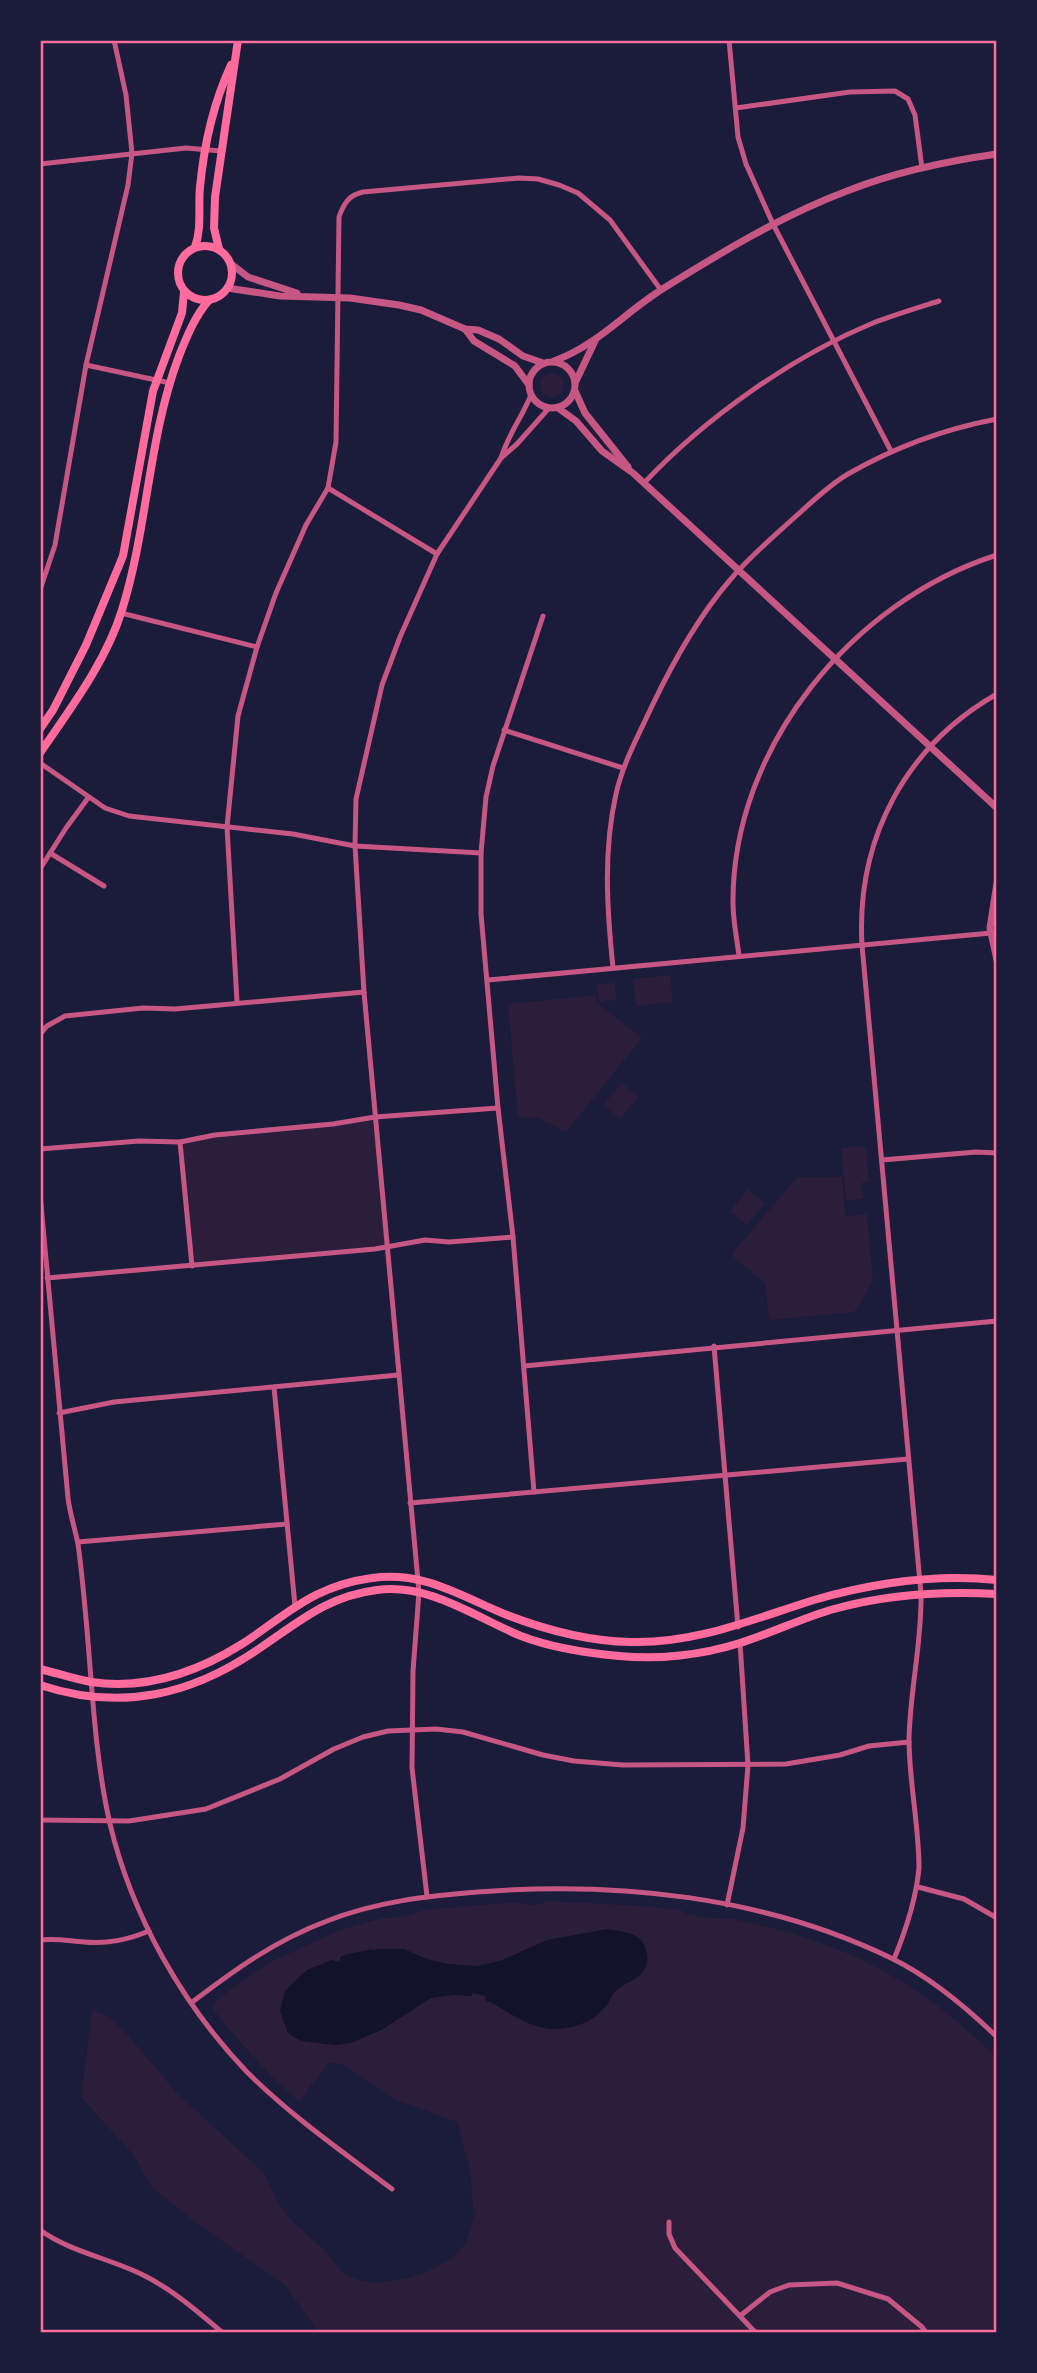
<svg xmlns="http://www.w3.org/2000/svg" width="1037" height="2373" font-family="Roboto,sans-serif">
	<rect width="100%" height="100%" fill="#1b1b3a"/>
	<!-- green -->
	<g fill="#2a1e3b">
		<circle cx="552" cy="385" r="12"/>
		<path d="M670,975L673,1002L636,1006L633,979Z"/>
		<path d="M615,983L616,1000L599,1002L597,984Z"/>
		<path d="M596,995L597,1003L642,1038L566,1132L536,1117L518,1118L508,1004Z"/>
		<path d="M622,1083L639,1096L620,1119L603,1105Z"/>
		<path d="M375,1117L386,1248L192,1266L180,1142Z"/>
		<path d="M866,1146L869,1182L861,1183L863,1199L846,1200L841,1148Z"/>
		<path d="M797,1177H842L845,1216L867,1214L873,1282L854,1312L769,1320L765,1283L731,1255Z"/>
		<path d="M748,1189L765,1203L747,1225L730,1211Z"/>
		<path d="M548,1901L641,1906L681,1910C694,1920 718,1917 733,1919C748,1922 762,1926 776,1929C868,1954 929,1991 997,2058V2333H322L314,2326L285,2285L195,2222L152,2187L134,2156L81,2097L92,2010L109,2016L127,2034L176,2092L264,2173L279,2204L291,2220L323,2249L344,2274L361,2281L379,2283L408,2278L429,2271L453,2258L466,2243L474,2218L470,2170L457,2122L396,2100L344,2065L329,2062L299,2102C267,2073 239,2042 212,2008L219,1998L270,1962L340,1930L383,1918L403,1917L424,1910L517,1902C526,1906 539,1906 548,1901Z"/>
	</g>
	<!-- water -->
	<path fill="#12122b" d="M607,1929C625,1932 646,1933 647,1955C648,1960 647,1966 644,1970C638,1980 626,1982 618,1989C611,1994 611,2001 606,2006C594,2022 573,2029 554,2029C528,2029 508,2010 485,2000V1996L473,1993L471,1996L454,1995L431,1998L381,2030L351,2043L335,2045L301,2041L288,2033L280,2011L285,1991L307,1970L332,1960L339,1962L341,1956L372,1949L374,1951L376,1949H404L427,1959L448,1964L476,1966L500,1961L547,1940Z"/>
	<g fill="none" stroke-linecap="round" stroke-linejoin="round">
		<!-- minor -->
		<g stroke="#c65784" stroke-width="5">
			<path d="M729,40L738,137L746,164L773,224L891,451"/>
			<path d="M736,108L850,92L895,91L908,99L915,115L922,168"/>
			<path d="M40,164L186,148L221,151"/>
			<path d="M86,365L170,383"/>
			<path d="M501,458L517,444L549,408"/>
			<path d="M644,483C704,419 791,357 873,323C894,315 917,308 939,301"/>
			<path d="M328,488L437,554"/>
			<path d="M40,590L55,545L86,365L128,185L132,153L126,95L114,40"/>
			<path d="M121,613L257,647"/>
			<path d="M504,730L623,768"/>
			<path d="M40,763L105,808L129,816L293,834L355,846L481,853"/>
			<path d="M50,853L104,886"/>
			<path d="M40,869L66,828L88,798"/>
			<path d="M739,956C737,939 733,921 733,903C732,748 852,601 997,555"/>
			<path d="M613,968C607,909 603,852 616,794C623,763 639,734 652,706C673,662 698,617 730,580C749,557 773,537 795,517C812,502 829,485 848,474C895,447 944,429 997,419"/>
			<path d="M488,980L991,933"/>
			<path d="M237,1002L227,827L238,716L257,647L276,593L306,525L328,488L336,442L339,217C344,203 349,195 363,192L519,178L538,179L559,185L578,193L610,220L661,290"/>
			<path d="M40,1034L47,1026L65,1016L143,1008L175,1009L364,992"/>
			<path d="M180,1142L192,1266"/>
			<path d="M40,1149L139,1141L180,1142L215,1135L333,1124L375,1117L498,1108"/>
			<path d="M882,1160L976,1152L997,1153"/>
			<path d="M40,1194L68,1498C70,1514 75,1529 78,1544C81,1565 83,1587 85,1608C92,1679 94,1754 110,1824C132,1916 182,2004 247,2072C291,2116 343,2152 392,2189"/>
			<path d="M47,1278L375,1249L425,1240L449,1242L513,1237"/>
			<path d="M714,1346L738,1627"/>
			<path d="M524,1366L997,1321"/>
			<path d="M274,1387L295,1606"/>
			<path d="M59,1413L114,1402L398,1375"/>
			<path d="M534,1492L513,1237L498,1108L481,914V853L486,797L493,766L543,616"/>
			<path d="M410,1503L908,1459"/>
			<path d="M78,1542L287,1524"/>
			<path d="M40,1820L129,1821L206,1809L280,1779L334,1749L363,1737L388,1731L436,1729L463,1732L543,1755L574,1761L623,1765L786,1764L840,1755L869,1746L909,1742"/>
			<path d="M918,1887L964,1899L997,1918"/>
			<path d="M427,1896L412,1768L413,1671L419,1592L364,992L355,846L356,799L382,685L400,637L437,554L501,458C508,435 522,417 531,395"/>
			<path d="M727,1905L743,1828L748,1765L740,1643"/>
			<path d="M40,1940C56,1938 69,1941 84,1942C108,1944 127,1940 149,1931"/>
			<path d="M894,1959C906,1930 916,1900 919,1868C919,1825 909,1782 909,1739C910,1690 922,1642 921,1594L862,945C856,840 905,746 997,694"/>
			<path d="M191,2003C234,1970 276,1940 327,1921C375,1902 426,1896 477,1892C617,1881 763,1896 891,1958C930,1977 966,2007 997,2037"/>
			<path d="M669,2222V2234L675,2248L756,2333"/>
			<path d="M40,2230C69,2251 107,2258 139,2273C171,2288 197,2311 223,2333"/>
			<path d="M740,2316L770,2292L789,2285L837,2283L888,2299L922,2327L926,2333"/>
		</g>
		<!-- tertiary -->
		<g stroke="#c65784" stroke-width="7">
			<path d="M231,264L248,277L297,293"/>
			<path d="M227,288L280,296L350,298L399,305L421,310L465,329L478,330L499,339L523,356L543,363"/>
			<path d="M465,329L474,341L515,366L529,385"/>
			<path d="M554,361C598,345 625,312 664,288C722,252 783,215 847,191C895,172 947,161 997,154"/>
			<circle cx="552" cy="385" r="23"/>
			<path d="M576,381L595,341"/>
			<path d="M575,391L585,413L628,467"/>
			<path d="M558,408L576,421L602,451L633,473L997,808"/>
			<path d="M997,883L990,928L997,960"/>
		</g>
		<!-- secondary -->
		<g stroke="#ff6b9d" stroke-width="8">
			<circle cx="205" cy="273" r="27"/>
			<path d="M195,247C202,228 198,208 200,187C204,145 213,104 231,65"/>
			<path d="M219,249L214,228L215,197L238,40"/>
			<path d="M40,729L53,710L86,645L123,556L153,391L182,313L184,292"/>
			<path d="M40,753C70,709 106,662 122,610C148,527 148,438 179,356C187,336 195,316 209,300"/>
			<path d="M40,1669C57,1673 74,1679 91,1682C145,1690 196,1673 242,1644C288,1614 313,1586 372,1578C425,1571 460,1596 507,1615C546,1630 587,1641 630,1642C696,1644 753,1619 814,1600C873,1583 936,1574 997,1580"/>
			<path d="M40,1685C121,1712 192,1695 260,1648C300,1621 328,1596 377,1590C429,1583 475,1617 521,1636C552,1648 586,1653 619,1656C658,1660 702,1655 740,1643C772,1633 802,1618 834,1609C888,1594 942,1591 997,1594"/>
		</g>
	</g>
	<!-- border -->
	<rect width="1037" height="2373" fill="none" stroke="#1b1b3a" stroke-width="84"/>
	<rect x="42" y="42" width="953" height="2289" fill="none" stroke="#ff6b9d" stroke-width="2.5"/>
</svg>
